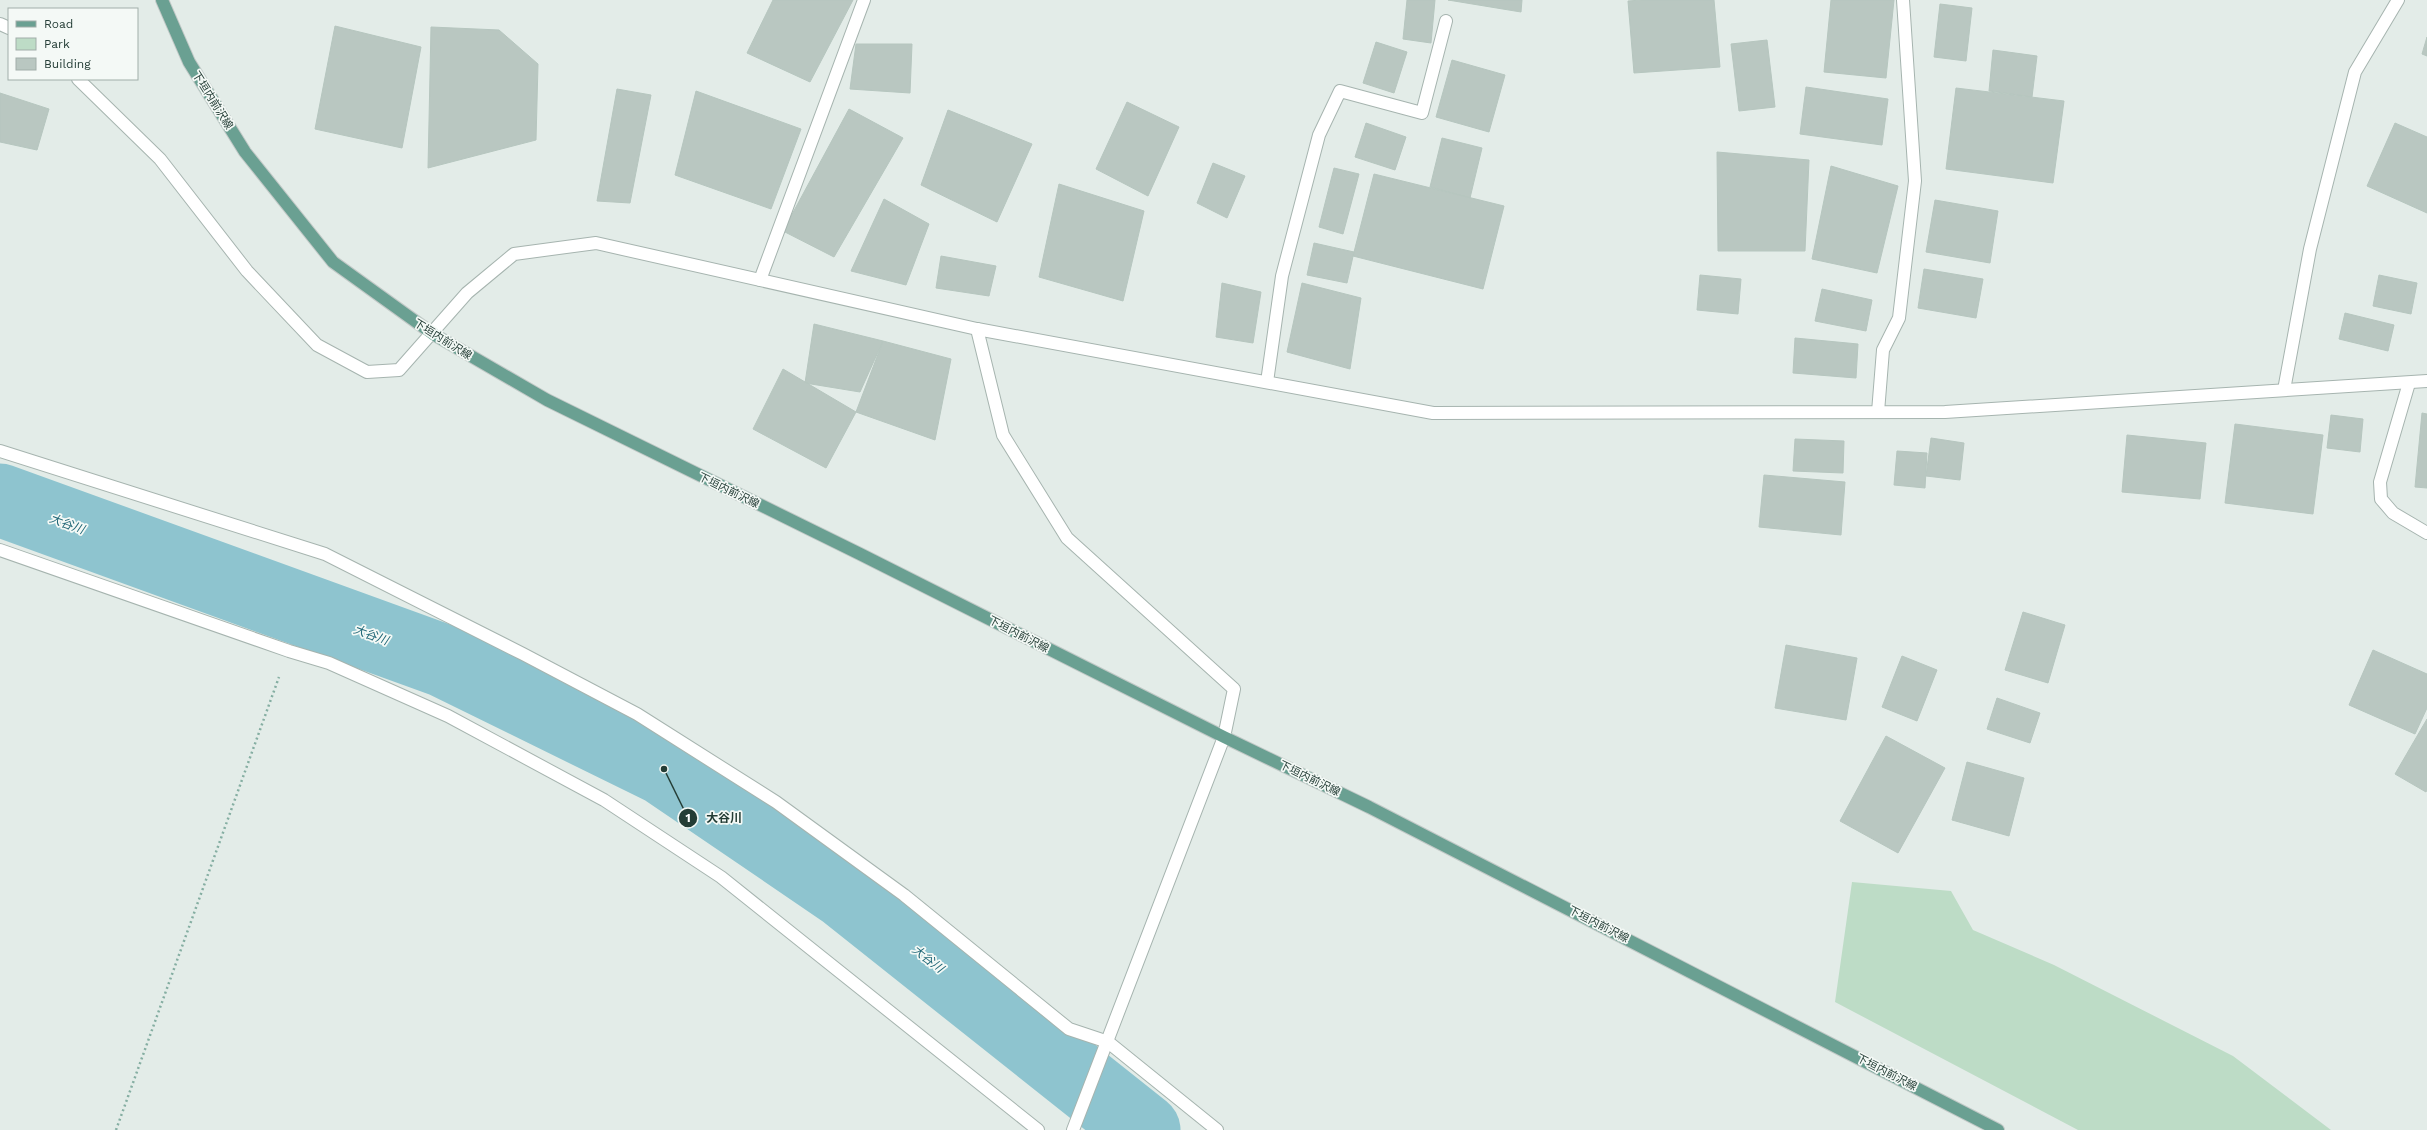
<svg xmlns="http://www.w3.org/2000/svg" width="2427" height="1130" font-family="'Work Sans','Noto Sans JP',sans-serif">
	<rect width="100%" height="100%" fill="#e3ece8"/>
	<!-- green -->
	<path fill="#bddcc6" d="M1852,882L1951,891L1973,930L2054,965L2233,1056L2331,1130H2078L1835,1002Z"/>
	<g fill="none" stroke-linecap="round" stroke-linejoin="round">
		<!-- river -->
		<path stroke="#8ec4cf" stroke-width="73" d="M0,500L444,661L664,769L843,891L1144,1130"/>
	</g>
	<!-- building -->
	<g fill="#b9c7c1" stroke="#b6c6bf">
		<path d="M773,0H853L810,82L747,53Z"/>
		<path d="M1407,0H1435L1431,43L1403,39Z"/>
		<path d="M1448,0H1522L1521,12Z"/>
		<path d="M1641,0H1714L1720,67L1634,73L1628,1Z"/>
		<path d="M1831,0H1894L1886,78L1824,72Z"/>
		<path d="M1940,4L1972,8L1966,61L1934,57Z"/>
		<path d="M335,26L421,47L402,148L315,129Z"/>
		<path d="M431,27L499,30L538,64L536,140L428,168Z"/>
		<path d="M2427,37V56L2422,54Z"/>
		<path d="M1767,40L1775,107L1739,111L1731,44Z"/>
		<path d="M1376,42L1407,52L1394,93L1363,83Z"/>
		<path d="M856,44H912L910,93L850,89Z"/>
		<path d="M1993,50L2037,56L2032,97L1989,91Z"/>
		<path d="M1452,60L1505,75L1489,132L1436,117Z"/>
		<path d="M1806,87L1888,99L1882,145L1800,134Z"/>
		<path d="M1956,88L2064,101L2053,183L1946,169Z"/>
		<path d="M617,89L651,95L630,203L597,201Z"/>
		<path d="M696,91L801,129L771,209L675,175Z"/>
		<path d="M0,93L49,109L37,150L0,142Z"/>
		<path d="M1127,102L1179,127L1148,196L1096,169Z"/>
		<path d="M849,109L903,138L834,257L783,231Z"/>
		<path d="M948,110L1032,144L997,222L921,185Z"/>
		<path d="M1366,123L1406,137L1395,170L1355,157Z"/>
		<path d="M2395,123L2427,137V213L2367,186Z"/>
		<path d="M1442,138L1482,148L1470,198L1430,187Z"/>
		<path d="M1717,152L1809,160L1805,251H1718Z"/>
		<path d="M1213,163L1245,176L1227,218L1197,203Z"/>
		<path d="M1831,166L1898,186L1877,273L1812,259Z"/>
		<path d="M1334,168L1359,174L1343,234L1319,227Z"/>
		<path d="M1374,174L1504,206L1483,289L1353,256Z"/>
		<path d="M1059,184L1144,211L1123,301L1039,277Z"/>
		<path d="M884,199L929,224L906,285L851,271Z"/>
		<path d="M1935,200L1998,211L1990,263L1926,252Z"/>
		<path d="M1314,243L1354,252L1347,283L1307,275Z"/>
		<path d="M941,256L996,266L989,296L936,288Z"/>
		<path d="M1924,269L1983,279L1976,318L1918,308Z"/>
		<path d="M1700,275L1741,279L1738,314L1697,310Z"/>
		<path d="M2379,275L2417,283L2411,314L2373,306Z"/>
		<path d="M1222,283L1261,292L1253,343L1216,337Z"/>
		<path d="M1302,283L1361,298L1350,369L1287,352Z"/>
		<path d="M1822,289L1872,300L1866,331L1815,321Z"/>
		<path d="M2345,313L2394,325L2388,351L2339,339Z"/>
		<path d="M814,324L883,341L860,392L805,383Z"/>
		<path d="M1795,338L1858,344L1856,378L1793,373Z"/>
		<path d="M883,341L951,359L935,440L856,412Z"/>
		<path d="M783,369L856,412L826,468L753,429Z"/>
		<path d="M2422,413L2427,414V488L2415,487Z"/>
		<path d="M2331,415L2363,419L2360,452L2327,448Z"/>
		<path d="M2235,424L2323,435L2313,514L2225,503Z"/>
		<path d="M2127,435L2206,443L2200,499L2122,492Z"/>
		<path d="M1931,438L1964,443L1960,480L1926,476Z"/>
		<path d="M1795,439L1844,441L1843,473L1793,471Z"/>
		<path d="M1897,451L1927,453L1925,488L1894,485Z"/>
		<path d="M1764,475L1845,482L1841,535L1759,527Z"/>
		<path d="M2023,612L2065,625L2048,683L2005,670Z"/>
		<path d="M1786,645L1857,658L1846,720L1775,708Z"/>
		<path d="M2373,650L2427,674V708L2415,734L2349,705Z"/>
		<path d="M1902,656L1937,670L1917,721L1882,707Z"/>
		<path d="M1997,698L2040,713L2030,743L1987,729Z"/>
		<path d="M2427,719V790L2426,792L2395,774Z"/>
		<path d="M1886,736L1945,768L1898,853L1840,821Z"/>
		<path d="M1967,762L2024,778L2009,836L1952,820Z"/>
	</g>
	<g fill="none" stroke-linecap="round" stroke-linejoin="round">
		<!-- minor casing -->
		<g stroke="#a6b4af" stroke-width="14">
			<g id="minor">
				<path d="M0,24L9,28"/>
				<path d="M78,79L160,159L247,271L317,345L367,372L399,370L467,293L514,254L596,243L977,329L1433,413L1945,412L2427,381"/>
				<path d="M760,280L864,0"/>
				<path d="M977,329L1003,435L1067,538L1234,689L1224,737L1073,1130"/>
				<path d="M1267,382L1282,276L1319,135L1340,91L1422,113L1446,21"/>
				<path d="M2409,383L2380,482L2381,499L2393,513L2427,533"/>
				<path d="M2284,390L2310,249L2355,72L2398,0"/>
				<path d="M1878,412L1883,350L1899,318L1915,181L1903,0"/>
				<path d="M0,451L325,554L523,654L637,714L776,802L904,895L1069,1029L1108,1042L1217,1130"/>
				<path d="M0,550L289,651L329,663L448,716L604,800L721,877L1038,1130"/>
			</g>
		</g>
		<!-- major casing -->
		<g stroke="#c2c9c7" stroke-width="14">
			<path id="major" d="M162,0L189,62L245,152L333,262L433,334L547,400L860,554L1224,737L1369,807L1998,1130"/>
		</g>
		<!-- path -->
		<path stroke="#85aea2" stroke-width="2.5" stroke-dasharray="2 3" stroke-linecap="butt" d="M116,1130L279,677"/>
		<!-- minor -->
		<use href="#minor" stroke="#fff" stroke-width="12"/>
		<!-- major -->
		<use href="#major" stroke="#6aa092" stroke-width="12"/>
	</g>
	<g text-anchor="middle" stroke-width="3.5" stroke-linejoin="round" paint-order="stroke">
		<!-- street labels -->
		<g font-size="11" fill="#243d36" stroke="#f4f9f6">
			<text transform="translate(213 100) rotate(58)" y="4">下垣内前沢線</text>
			<text transform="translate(443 339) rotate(32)" y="4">下垣内前沢線</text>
			<text transform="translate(729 490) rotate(26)" y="4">下垣内前沢線</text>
			<text transform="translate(1019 634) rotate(27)" y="4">下垣内前沢線</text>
			<text transform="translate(1310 778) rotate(26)" y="4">下垣内前沢線</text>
			<text transform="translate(1599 924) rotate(27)" y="4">下垣内前沢線</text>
			<text transform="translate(1887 1072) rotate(27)" y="4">下垣内前沢線</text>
		</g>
		<!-- water labels -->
		<g font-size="12" font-style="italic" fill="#206777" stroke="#f4f9f6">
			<text transform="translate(67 524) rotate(20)" y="4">大谷川</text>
			<text transform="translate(371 635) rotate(20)" y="4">大谷川</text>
			<text transform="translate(928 959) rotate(38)" y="4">大谷川</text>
		</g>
	</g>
	<!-- callouts -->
	<path fill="none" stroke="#243d36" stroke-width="1.5" d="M664 769L688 818"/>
	<g fill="#243d36" stroke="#f4f9f6" stroke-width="1.5">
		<circle cx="664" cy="769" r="4"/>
		<circle cx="688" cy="818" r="10"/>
	</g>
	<g font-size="12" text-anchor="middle" font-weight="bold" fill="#fff">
		<text x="688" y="822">1</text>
	</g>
	<g font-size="12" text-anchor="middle" font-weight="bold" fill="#243d36" stroke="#f4f9f6" stroke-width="3.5" stroke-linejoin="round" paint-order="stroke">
		<text x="724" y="822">大谷川</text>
	</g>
	<!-- legend -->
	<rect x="8" y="8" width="130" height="72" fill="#f4f9f6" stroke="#a1aea9"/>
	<rect x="16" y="21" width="20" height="6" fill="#6aa092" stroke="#a1aea9"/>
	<text x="44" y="28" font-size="12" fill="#243d36">Road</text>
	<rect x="16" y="38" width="20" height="12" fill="#bddcc6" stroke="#a1aea9"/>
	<text x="44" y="48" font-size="12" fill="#243d36">Park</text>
	<rect x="16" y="58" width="20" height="12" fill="#b9c7c1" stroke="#a1aea9"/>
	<text x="44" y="68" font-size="12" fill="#243d36">Building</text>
</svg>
